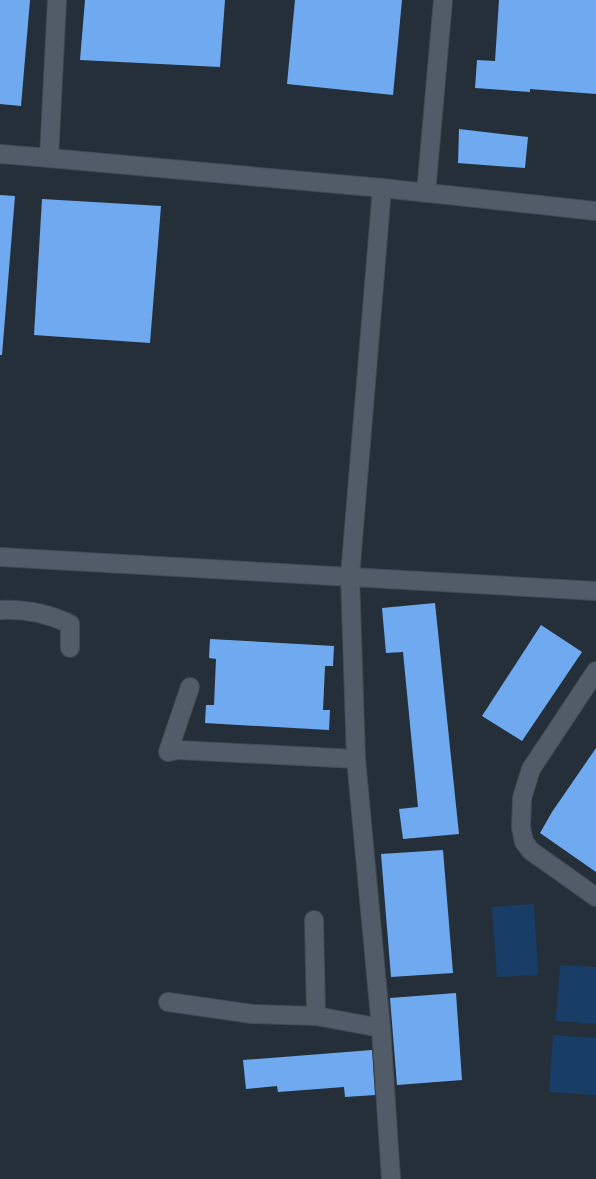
<svg xmlns="http://www.w3.org/2000/svg" width="596" height="1179" font-family="Karla,sans-serif">
	<rect width="100%" height="100%" fill="#252f3a"/>
	<!-- green -->
	<g fill="#183d67">
		<path d="M534,904L538,975L497,977L492,907Z"/>
		<path d="M560,965L596,967V1024L556,1021Z"/>
		<path d="M553,1035L596,1038V1095L549,1092Z"/>
	</g>
	<!-- building -->
	<g fill="#6faaf0">
		<path d="M0,0H30L21,106L0,104Z"/>
		<path d="M85,0H225L220,67L80,60Z"/>
		<path d="M295,0H402L393,95L287,84Z"/>
		<path d="M499,0H596V94L530,89V92L475,88L477,60L495,61Z"/>
		<path d="M459,129L528,137L525,168L458,163Z"/>
		<path d="M0,195L15,196L2,355H0Z"/>
		<path d="M42,199L161,206L150,343L34,335Z"/>
		<path d="M435,603L459,834L403,839L399,809L418,807L403,652L386,653L382,608Z"/>
		<path d="M541,625L582,652L522,741L482,716Z"/>
		<path d="M210,639L334,646L333,666H325L323,710H330L329,730L205,723L206,705H214L216,659L209,658Z"/>
		<path d="M596,748V872L540,833L552,812Z"/>
		<path d="M443,850L453,973L391,977L381,854Z"/>
		<path d="M456,993L462,1080L397,1085L390,998Z"/>
		<path d="M372,1050L375,1095L345,1097L344,1087L278,1092L277,1086L246,1089L243,1060Z"/>
	</g>
	<g fill="none" stroke-linecap="round" stroke-linejoin="round">
		<!-- minor casing -->
		<g stroke="#424a53" stroke-width="20">
			<g id="minor">
				<path d="M0,154L49,158L57,0"/>
				<path d="M49,158L382,188L350,576L356,759L381,1028L391,1179"/>
				<path d="M382,188L596,211"/>
				<path d="M426,193L443,0"/>
				<path d="M0,557L596,591"/>
				<path d="M0,610C25,609 47,613 70,624V648"/>
				<path d="M596,671L531,769L522,798L521,827L524,842L531,851L596,897"/>
				<path d="M178,750L168,752L190,687"/>
				<path d="M179,750L356,759"/>
				<path d="M314,920L316,1016"/>
				<path d="M168,1002L252,1014L316,1016L381,1028"/>
			</g>
		</g>
		<!-- minor -->
		<use href="#minor" stroke="#525c69" stroke-width="18"/>
	</g>
</svg>
